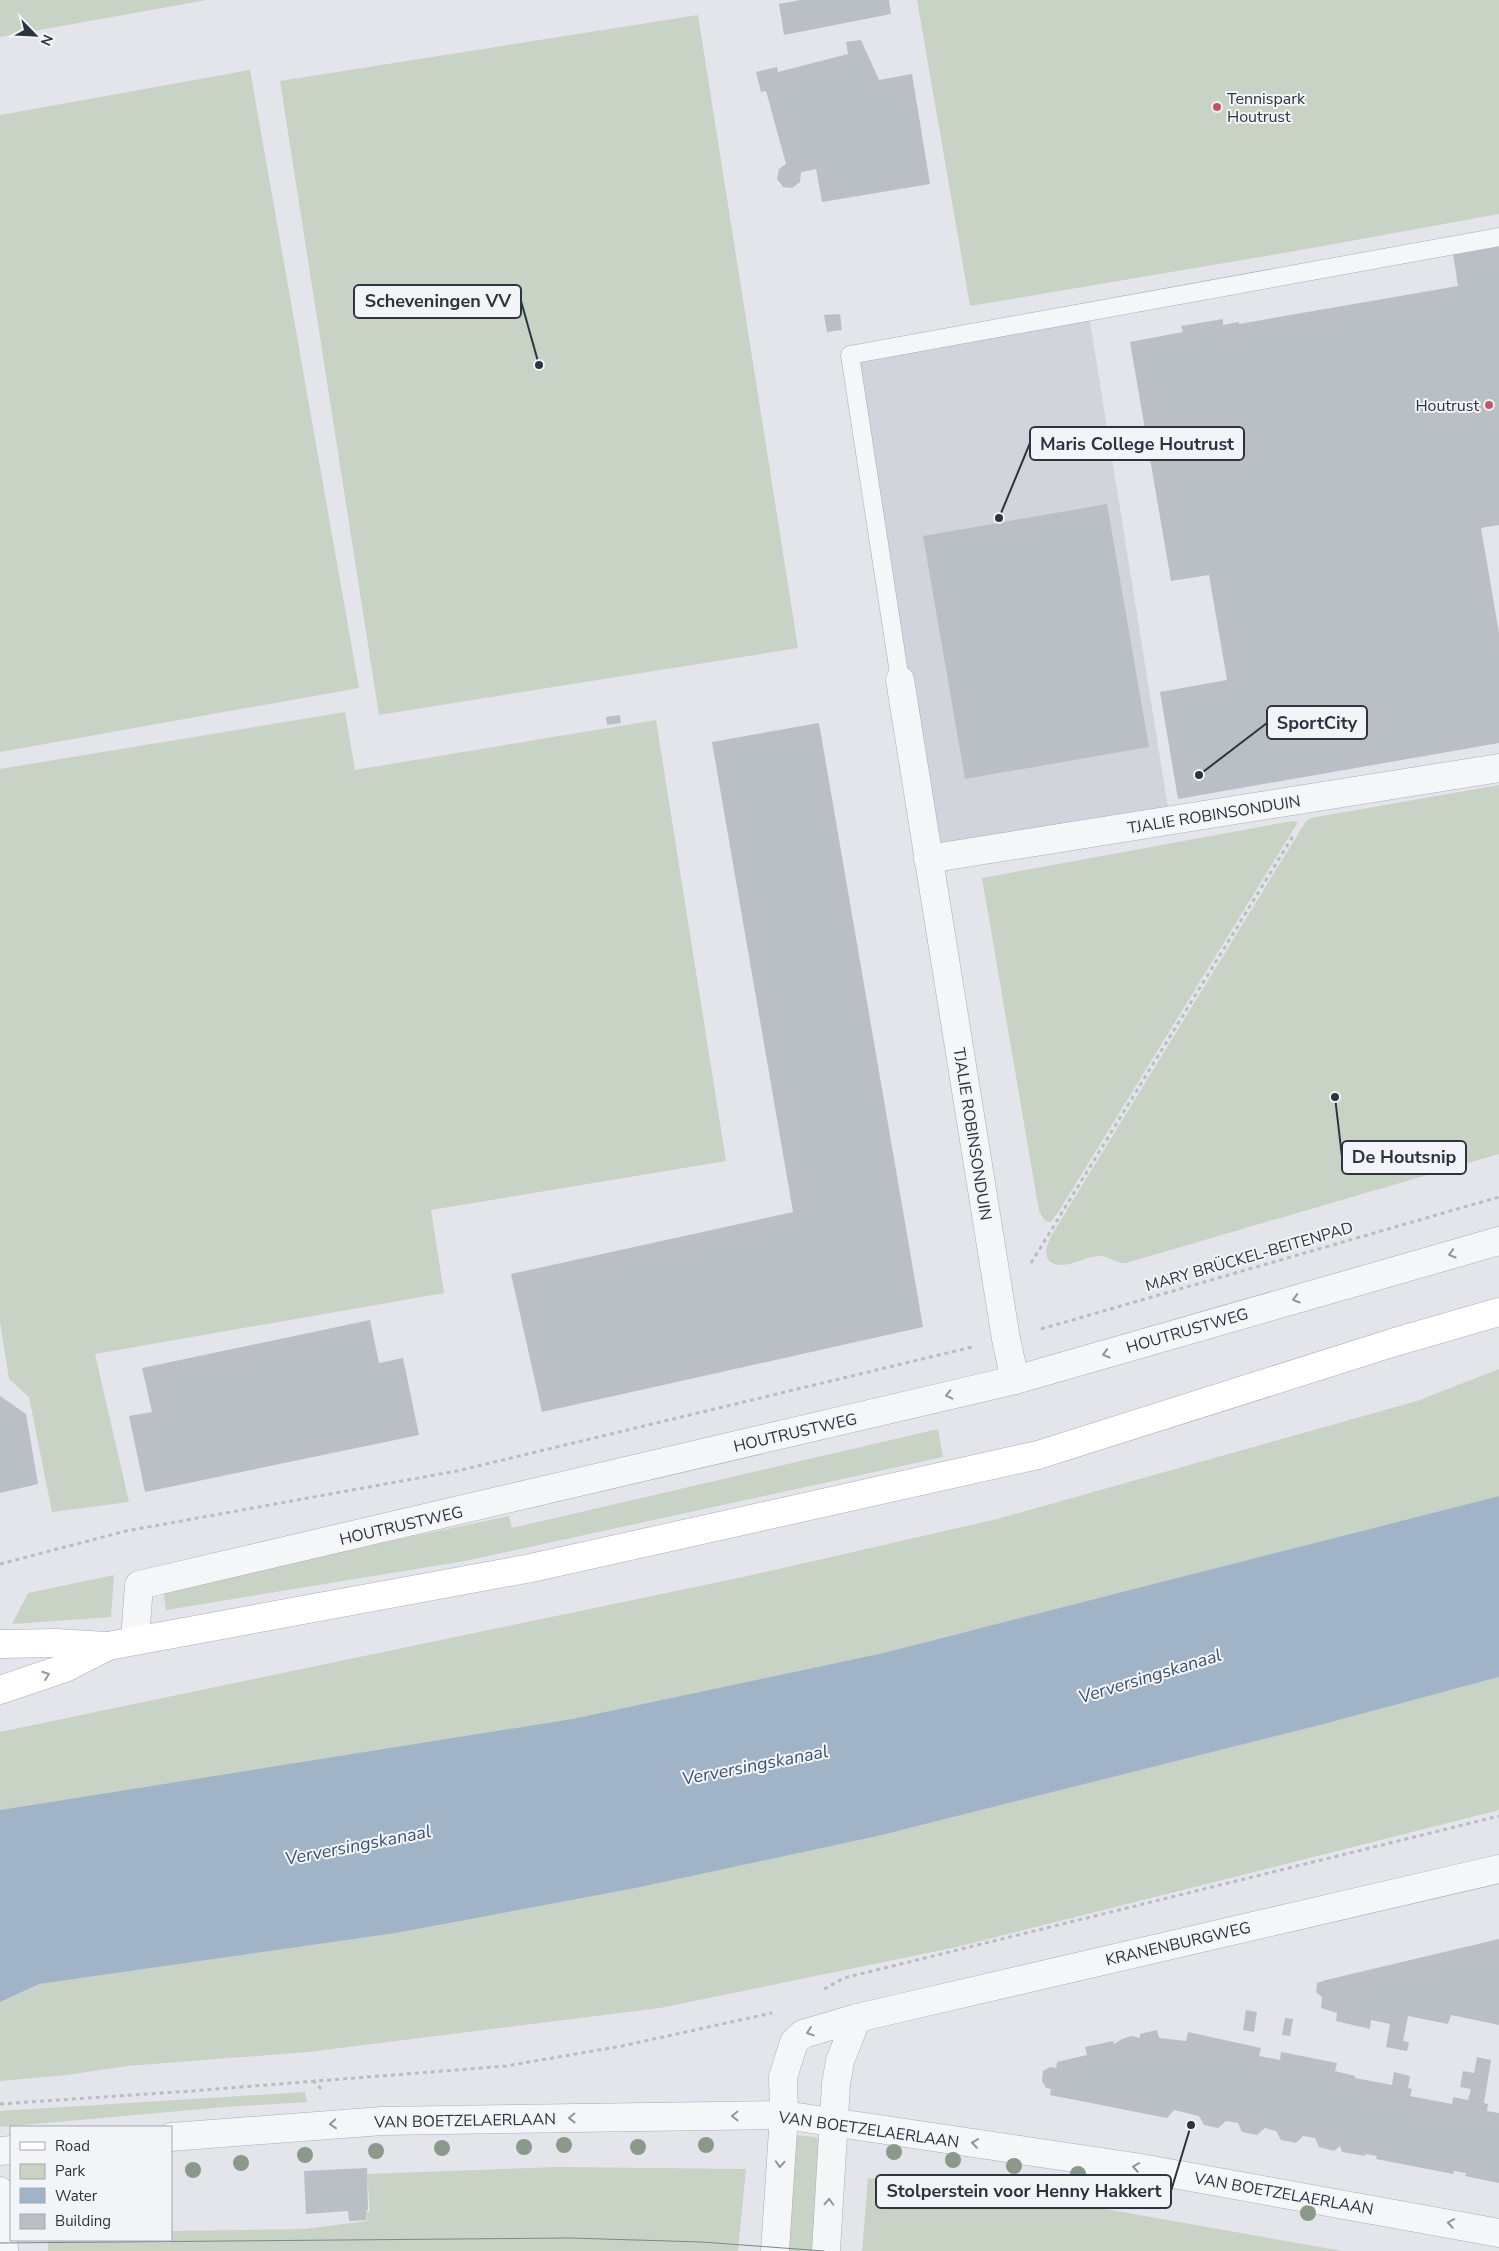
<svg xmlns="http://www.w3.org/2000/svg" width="1499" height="2251" font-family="'Nunito Sans',sans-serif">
	<rect width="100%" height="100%" fill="#e3e5ea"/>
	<!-- built -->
	<path fill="#d1d5db" d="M1089,315L1170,820L930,857L851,356Z"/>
	<!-- green -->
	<g fill="#c8d3c5">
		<path d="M0,0H207L0,37Z"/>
		<path d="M917,0H1499V214L1301,250L970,306Z"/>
		<path d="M698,15L798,648L379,715L280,81Z"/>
		<path d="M250,70L359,688L0,752V115Z"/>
		<path d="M345,712L355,770L656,720L726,1161L431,1210L444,1293L95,1354L129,1502L52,1512L29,1397L9,1379L0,1322V769Z"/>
		<path d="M1499,785V1154L1126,1263C1117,1264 1109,1256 1100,1256C1083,1256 1067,1271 1050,1262C1043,1254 1047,1245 1051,1236L1306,821L1311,818Z"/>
		<path d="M1292,821L1298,822L1059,1211L1051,1222L1045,1221L1039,1211L982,878Z"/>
		<path d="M1499,1369V1496L883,1653L572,1719L0,1810V1732L743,1577L997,1519L1417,1401Z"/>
		<path d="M938,1429L943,1457L465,1561L166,1610L163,1589L509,1516L512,1528Z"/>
		<path d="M114,1575L111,1617L12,1624L28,1593Z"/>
		<path d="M1499,1677V1810L957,1947L660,2008L308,2052L127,2066L67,2075L0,2081V2002L38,1984L396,1933L636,1888L878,1836L1324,1724Z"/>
		<path d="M305,2092L307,2102L225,2107L0,2127V2111Z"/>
		<path d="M795,2135L816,2137L822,2143L816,2251H784Z"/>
		<path d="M558,2167L746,2169L738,2251H48V2240H171V2231L304,2229L367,2221L366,2212L370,2211L367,2174Z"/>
		<path d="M868,2178L1077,2204L1342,2251H862Z"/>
	</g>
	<!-- water -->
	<path fill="#a1b3c6" d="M1499,1496V1677L1324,1724L878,1836L636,1888L396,1933L39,1984L0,2002V1810L572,1719L883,1653Z"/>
	<!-- building -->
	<g fill="#babfc6">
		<path d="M800,0H889L891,14L784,35L779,4Z"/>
		<path d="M861,40L879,80L912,74L930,184L822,202L816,169L801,172L800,182L792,188L783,187L777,179L779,169L786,164L766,91L761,92L756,72L777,67L778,72L848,54L846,42Z"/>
		<path d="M1499,245V525L1481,528L1499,633V743L1178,799L1160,692L1227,680L1209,575L1171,581L1130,342L1183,332L1181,326L1223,319V325L1239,322V324L1458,286L1453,254Z"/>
		<path d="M840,314L842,330L827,332L824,315Z"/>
		<path d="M1107,504L1149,747L965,779L923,536Z"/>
		<path d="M620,715L621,723L607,725L606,717Z"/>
		<path d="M819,723L923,1327L542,1412L511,1274L793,1212L712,742Z"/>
		<path d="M370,1320L379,1363L403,1358L419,1435L145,1492L129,1416L152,1412L142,1368Z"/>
		<path d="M0,1396L26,1414L38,1484L0,1493Z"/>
		<path d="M1499,1939V2025L1451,2015L1448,2024L1408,2016L1403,2041L1409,2042L1407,2051L1386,2047L1390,2024L1371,2020L1370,2029L1336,2021L1337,2013L1321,2008L1322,1997L1316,1992L1317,1983L1326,1980Z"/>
		<path d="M1246,2010L1257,2012L1254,2032L1243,2030Z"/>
		<path d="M1285,2018L1293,2019L1290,2036L1282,2035Z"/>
		<path d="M1157,2030L1159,2038L1186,2041L1188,2032L1261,2048L1259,2056L1280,2060L1281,2052L1337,2063L1335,2071L1355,2076V2078L1392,2085L1394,2072L1410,2076L1408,2088L1412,2089L1410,2096L1452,2104L1453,2097L1468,2100L1471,2089L1460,2087L1463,2071L1474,2073L1477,2057L1491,2060L1484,2103L1488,2104L1487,2111L1499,2113V2183L1465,2176L1466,2173L1454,2171L1453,2174L1376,2159L1377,2156L1365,2154V2156L1342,2152L1340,2146L1334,2151L1319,2147L1315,2138L1303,2136L1296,2143L1281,2140L1276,2131L1265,2128L1257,2135L1242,2132L1238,2123L1226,2121L1218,2128L1204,2125L1199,2116L1174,2110L1167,2118L1050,2095L1051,2089L1046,2088L1042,2081L1043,2071L1050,2067L1056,2068L1057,2062L1087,2055L1085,2047L1113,2041L1114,2044L1122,2039L1131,2036L1140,2038V2034Z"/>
		<path d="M367,2168L368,2210L366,2211V2220L349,2221L348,2211L306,2214L304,2171Z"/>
	</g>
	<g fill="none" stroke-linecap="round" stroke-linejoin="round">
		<!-- service casing -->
		<g stroke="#a8acb4" stroke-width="19">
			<path id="service" d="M900,680L850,355L1499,237"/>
		</g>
		<!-- pedestrian casing -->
		<g stroke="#a8acb4" stroke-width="29">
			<path id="pedestrian" d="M928,859L1499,768"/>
		</g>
		<!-- minor casing -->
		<g stroke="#a8acb4" stroke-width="29">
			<g id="minor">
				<path d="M900,680L1006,1339L1015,1380"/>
				<path d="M135,1640L139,1585L1015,1380L1499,1241"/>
				<path d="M171,2137L382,2121L784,2115L1135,2167L1499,2233"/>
				<path d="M0,2151L11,2150"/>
				<path d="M0,2191L4,2251"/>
				<path d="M775,2251L784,2115L783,2077L794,2042L803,2034L857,2018L1499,1869"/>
				<path d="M826,2251L836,2084L840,2061L857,2018"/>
			</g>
		</g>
		<!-- secondary casing -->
		<g stroke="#a8acb4" stroke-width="29">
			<g id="secondary">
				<path d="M0,1644L56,1643L106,1646"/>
				<path d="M0,1690L65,1668L108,1646L531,1568L1038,1455L1395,1342L1499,1312"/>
			</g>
		</g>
		<!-- path -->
		<g stroke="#b9bcc1" stroke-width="3" stroke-dasharray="4 4" stroke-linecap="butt">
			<path d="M1031,1263L1293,836"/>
			<path d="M1041,1329L1499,1197"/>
			<path d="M0,1564L126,1531L457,1471L972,1347"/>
			<path d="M824,1989L844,1978L1499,1816"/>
			<path d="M313,2080L322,2090"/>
			<path d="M0,2104L191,2091L506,2066L622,2046L772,2013"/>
		</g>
		<!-- service -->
		<use href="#service" stroke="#f5f6f8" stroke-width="18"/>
		<!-- pedestrian -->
		<use href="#pedestrian" stroke="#f5f6f8" stroke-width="28"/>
		<!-- minor -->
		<use href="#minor" stroke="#f5f6f8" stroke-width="28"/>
		<!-- secondary -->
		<use href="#secondary" stroke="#fff" stroke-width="28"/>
		<!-- tram -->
		<path stroke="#7e8592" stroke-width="1" d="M0,2243L570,2238L702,2242L824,2251"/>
	</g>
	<!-- trees -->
	<g fill="#8a998a">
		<circle cx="564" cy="2145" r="8"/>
		<circle cx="706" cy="2145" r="8"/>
		<circle cx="524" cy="2147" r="8"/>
		<circle cx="638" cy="2147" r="8"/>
		<circle cx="442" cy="2148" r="8"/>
		<circle cx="376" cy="2151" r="8"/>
		<circle cx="894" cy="2152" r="8"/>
		<circle cx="305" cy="2155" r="8"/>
		<circle cx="953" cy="2160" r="8"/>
		<circle cx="241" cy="2163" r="8"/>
		<circle cx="1014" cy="2166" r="8"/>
		<circle cx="193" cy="2170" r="8"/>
		<circle cx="1078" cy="2174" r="8"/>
		<circle cx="1308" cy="2213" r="8"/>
	</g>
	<!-- one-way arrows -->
	<defs><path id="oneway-chevron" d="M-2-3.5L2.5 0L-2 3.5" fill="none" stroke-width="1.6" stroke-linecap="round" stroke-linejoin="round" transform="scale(1.25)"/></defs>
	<g stroke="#90959c">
		<use href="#oneway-chevron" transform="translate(1452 1254) rotate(164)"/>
		<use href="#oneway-chevron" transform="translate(1296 1299) rotate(164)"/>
		<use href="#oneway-chevron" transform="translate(1106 1354) rotate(164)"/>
		<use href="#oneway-chevron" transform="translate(949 1395) rotate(167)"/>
		<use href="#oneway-chevron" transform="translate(810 2032) rotate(161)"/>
		<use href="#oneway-chevron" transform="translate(735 2116) rotate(179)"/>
		<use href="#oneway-chevron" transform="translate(572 2118) rotate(179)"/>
		<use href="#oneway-chevron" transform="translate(333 2124) rotate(175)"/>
		<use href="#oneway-chevron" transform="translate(975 2143) rotate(-172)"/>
		<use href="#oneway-chevron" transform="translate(780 2164) rotate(94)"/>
		<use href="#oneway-chevron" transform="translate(1136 2167) rotate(-171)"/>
		<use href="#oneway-chevron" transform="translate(829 2202) rotate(-87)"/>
		<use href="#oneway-chevron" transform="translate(1451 2223) rotate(-170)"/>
	</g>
	<use stroke="#969aa0" href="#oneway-chevron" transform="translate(46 1675) rotate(-20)"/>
	<!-- markers -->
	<g fill="#c25566" stroke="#f2f4f7" stroke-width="2">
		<circle cx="1217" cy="107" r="5"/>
		<circle cx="1489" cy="405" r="5"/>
	</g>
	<g text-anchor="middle" stroke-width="4" stroke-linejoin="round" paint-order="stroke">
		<!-- poi labels -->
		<g font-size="16" fill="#2c3440" stroke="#f2f4f7" text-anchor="start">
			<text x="1227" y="104">Tennispark<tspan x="1227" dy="18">Houtrust</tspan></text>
			<text x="1479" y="411" text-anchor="end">Houtrust</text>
		</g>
		<!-- street labels -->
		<g font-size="16" fill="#2c3440" stroke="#f2f4f7">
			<text transform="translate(1214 814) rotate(-9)" y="6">TJALIE ROBINSONDUIN</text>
			<text transform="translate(973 1134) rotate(81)" y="6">TJALIE ROBINSONDUIN</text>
			<text transform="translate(1249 1256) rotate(-16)" y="6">MARY BRÜCKEL-BEITENPAD</text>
			<text transform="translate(1187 1330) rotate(-16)" y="6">HOUTRUSTWEG</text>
			<text transform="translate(795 1432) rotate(-13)" y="6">HOUTRUSTWEG</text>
			<text transform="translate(401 1525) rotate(-13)" y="6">HOUTRUSTWEG</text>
			<text transform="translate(1178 1943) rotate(-13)" y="6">KRANENBURGWEG</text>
			<text transform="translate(465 2120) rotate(-1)" y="6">VAN BOETZELAERLAAN</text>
			<text transform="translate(869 2129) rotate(8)" y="6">VAN BOETZELAERLAAN</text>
			<text transform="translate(1284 2193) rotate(10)" y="6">VAN BOETZELAERLAAN</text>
		</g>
		<!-- water labels -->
		<g font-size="18" font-style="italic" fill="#3a5370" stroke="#f2f4f7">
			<text transform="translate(1150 1676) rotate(-17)" y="6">Verversingskanaal</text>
			<text transform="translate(755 1765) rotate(-11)" y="6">Verversingskanaal</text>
			<text transform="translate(358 1845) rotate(-11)" y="6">Verversingskanaal</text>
		</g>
	</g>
	<!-- callouts -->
	<path fill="none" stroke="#2c3440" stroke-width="2" d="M539 365L521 301M999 518L1030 443M1199 775L1267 723M1335 1097L1342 1157M1191 2125L1171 2191"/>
	<g fill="#2c3440" stroke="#f2f4f7" stroke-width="2">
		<circle cx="539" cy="365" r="5"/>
		<circle cx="999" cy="518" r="5"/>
		<circle cx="1199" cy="775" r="5"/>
		<circle cx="1335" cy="1097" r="5"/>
		<circle cx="1191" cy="2125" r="5"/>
	</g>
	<g fill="#f2f4f7" stroke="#2c3440" stroke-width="2">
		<rect x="354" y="285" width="167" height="33" rx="5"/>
		<rect x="1030" y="427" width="214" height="33" rx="5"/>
		<rect x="1267" y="706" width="100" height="33" rx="5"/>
		<rect x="1342" y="1141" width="124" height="33" rx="5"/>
		<rect x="876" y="2175" width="295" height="33" rx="5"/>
	</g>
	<g font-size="18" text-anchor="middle" font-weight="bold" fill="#2c3440">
		<text x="438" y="307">Scheveningen VV</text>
		<text x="1137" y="450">Maris College Houtrust</text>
		<text x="1317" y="729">SportCity</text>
		<text x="1404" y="1163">De Houtsnip</text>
		<text x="1024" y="2197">Stolperstein voor Henny Hakkert</text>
	</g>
	<!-- legend -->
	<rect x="10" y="2126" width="162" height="115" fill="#f2f4f7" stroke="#a3a7ae"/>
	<rect x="20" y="2142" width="25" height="8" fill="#ffffff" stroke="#a3a7ae"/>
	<text x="55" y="2151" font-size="15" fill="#2c3440">Road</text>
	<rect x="20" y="2164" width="25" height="15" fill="#c8d3c5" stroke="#a3a7ae"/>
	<text x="55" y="2176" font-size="15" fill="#2c3440">Park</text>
	<rect x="20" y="2188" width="25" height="15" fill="#a1b3c6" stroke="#a3a7ae"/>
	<text x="55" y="2201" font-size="15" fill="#2c3440">Water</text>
	<rect x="20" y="2214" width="25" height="15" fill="#babfc6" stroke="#a3a7ae"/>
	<text x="55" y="2226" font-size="15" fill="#2c3440">Building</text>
	<!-- north arrow -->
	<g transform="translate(35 35) rotate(114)" stroke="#f2f4f7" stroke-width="4" paint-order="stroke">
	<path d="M0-4L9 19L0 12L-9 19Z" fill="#2c3440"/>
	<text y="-8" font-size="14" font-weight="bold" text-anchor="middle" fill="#2c3440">N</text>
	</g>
</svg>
